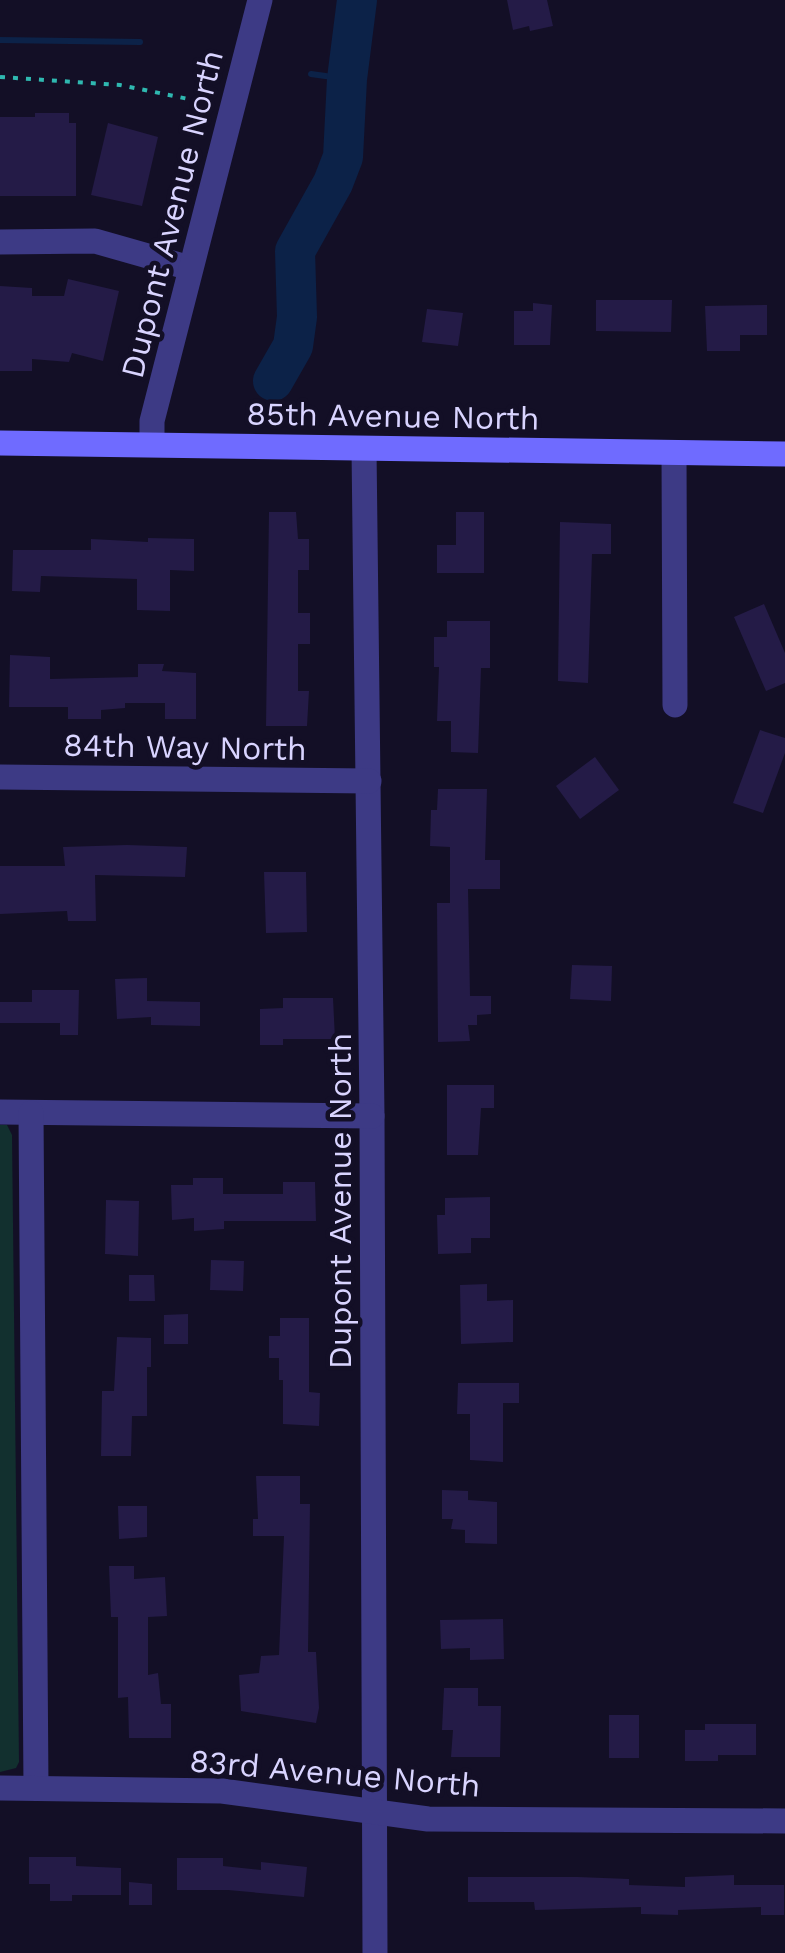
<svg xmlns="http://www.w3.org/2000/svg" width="785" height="1953" font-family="'Work Sans',sans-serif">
	<rect width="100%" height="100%" fill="#130f26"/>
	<!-- green -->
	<path fill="#12302f" d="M0,1125H7L12,1135L19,1762L16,1768L0,1772Z"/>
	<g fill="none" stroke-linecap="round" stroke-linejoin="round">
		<!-- stream -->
		<g stroke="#0c2248" stroke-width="6">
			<path d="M0,40L140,42"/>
			<path d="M311,74L347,79"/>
		</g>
		<!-- river -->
		<path stroke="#0c2248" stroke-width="40" d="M273,381L293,346L297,317L295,251L333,183L343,157L347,79L357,0"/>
	</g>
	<!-- building -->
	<g fill="#241b47">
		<path d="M507,0H547L553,26L530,31L529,26L513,30Z"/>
		<path d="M35,113H69V123H76V196H0V117H35Z"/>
		<path d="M108,123L158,137L142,206L91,195Z"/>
		<path d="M68,279L119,291L103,361L72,353L69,362L32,359V371H0V286L32,288V296H64Z"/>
		<path d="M596,300H672L671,332L596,331Z"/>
		<path d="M533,303L552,305L550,345H514V311H533Z"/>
		<path d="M767,305V335H740V351H707L705,306Z"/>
		<path d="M427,309L463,313L458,346L422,342Z"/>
		<path d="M269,512H296L298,539H309V570H298V613H310V644H298V691H309L307,726H266Z"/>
		<path d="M456,512H484V573H437V545H456Z"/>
		<path d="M560,522L611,524V554H592L588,683L558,681Z"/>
		<path d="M148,538L194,539V571L170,570V611L137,610V579L41,576L40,592L12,591L13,550H91V539L148,542Z"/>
		<path d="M764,604L785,653V683L766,691L734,617Z"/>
		<path d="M447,621H490V668H481L478,753L451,752V721H437L439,667H434V637H447Z"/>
		<path d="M10,655L50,657V679L138,677V664H164L162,671L196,673V719H165V703H125V708L101,710V719H68V707H9Z"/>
		<path d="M760,730L785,738V753L763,813L733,803Z"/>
		<path d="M595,757L619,790L580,819L556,786Z"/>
		<path d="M438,789H487L485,860H500V889H468L470,996H491V1014L477,1015V1025H468L470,1041L438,1042L437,903H450V847L430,846L431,810H437Z"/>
		<path d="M127,845L187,847L185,877L95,875L96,921H68L67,911L0,914V866H65L63,847Z"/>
		<path d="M264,872H306L307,932L266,933Z"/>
		<path d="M572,965L612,966L611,1001L570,999Z"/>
		<path d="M147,978V1001L200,1002V1026L151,1025V1017L117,1019L115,979Z"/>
		<path d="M32,990H79L78,1035H60V1023H0V1002H32Z"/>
		<path d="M283,998H333L335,1039H283V1045H260V1009L283,1008Z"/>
		<path d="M447,1085H494V1108H481L478,1155H447Z"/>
		<path d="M193,1178H223V1194H283V1182H315L316,1221H224V1229L194,1231V1218L172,1220L171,1185H193Z"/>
		<path d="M490,1197V1238H471V1253L438,1254L437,1215H445V1198Z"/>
		<path d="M106,1200L139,1201L138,1256L105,1254Z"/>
		<path d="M211,1260L244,1261L243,1291L210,1290Z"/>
		<path d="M129,1275H154L155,1301H129Z"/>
		<path d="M487,1284V1301L513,1300V1342L461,1344L460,1285Z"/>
		<path d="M188,1314V1344H164V1315Z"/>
		<path d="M280,1318H309V1392L320,1393L319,1426L283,1424V1380H279V1358H269V1336H280Z"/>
		<path d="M117,1337L151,1338V1367H147V1416H132L131,1456H101L102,1391H114Z"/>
		<path d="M458,1383H519V1403H503V1462L470,1460V1414H457Z"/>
		<path d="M256,1476H300V1504H310L308,1652H316L319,1708L316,1723L241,1711L239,1675L259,1673L261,1656L279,1655L284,1536H253V1519H258Z"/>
		<path d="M442,1490L468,1491V1500L497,1502V1544L465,1543V1530L451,1529L453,1519H442Z"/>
		<path d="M118,1506H147V1537L119,1539Z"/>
		<path d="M109,1566H134V1579L165,1577L167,1616L148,1617V1675L158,1673L161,1704H171V1738H129L128,1697L118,1698V1617H111Z"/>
		<path d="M503,1619L504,1659L470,1660V1648L441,1649L440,1620Z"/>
		<path d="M444,1688H478V1706H501L500,1757H451L453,1730H442Z"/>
		<rect x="609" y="1715" width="30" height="43"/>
		<path d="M705,1724H756V1755H718V1761H685V1730H705Z"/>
		<path d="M29,1857H76V1866L121,1868V1895H72V1901H50V1884H29Z"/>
		<path d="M177,1858H223V1866L261,1870V1862L307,1867L304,1897L228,1890H177Z"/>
		<path d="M734,1875V1885H784V1915H761V1907L678,1910V1915L641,1914V1907L535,1910L534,1902H468V1877H578L629,1879V1885L685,1887V1877Z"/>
		<path d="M129,1882L152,1884V1905H129Z"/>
	</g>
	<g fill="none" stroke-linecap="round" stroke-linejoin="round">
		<!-- path -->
		<path stroke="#2fb8b0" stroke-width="4" stroke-dasharray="5 8" stroke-linecap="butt" d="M0,77L120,85L208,103"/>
		<!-- street -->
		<g stroke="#3d3a85" stroke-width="25">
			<path d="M0,242L95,241L190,268"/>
			<path d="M152,444V421L260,0"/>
			<path d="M364,449L372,1116L375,1953"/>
			<path d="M674,453L675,705"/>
			<path d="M0,777L369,781"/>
			<path d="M0,1112L372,1116"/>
			<path d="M31,1113L36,1788"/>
			<path d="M0,1788L222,1791L428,1819L785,1821"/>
		</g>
		<!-- secondary -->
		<path stroke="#6f6bff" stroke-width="25" d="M0,443L785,454"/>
	</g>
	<g text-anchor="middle" stroke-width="9" stroke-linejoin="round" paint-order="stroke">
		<!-- street labels -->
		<g font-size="32" fill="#d9d4ff" stroke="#130f26">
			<text transform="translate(172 214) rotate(-76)" y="11">Dupont Avenue North</text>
			<text transform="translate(393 416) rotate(1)" y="11">85th Avenue North</text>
			<text transform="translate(185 747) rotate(1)" y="11">84th Way North</text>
			<text transform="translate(340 1201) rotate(-90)" y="11">Dupont Avenue North</text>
			<text transform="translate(335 1773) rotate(5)" y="11">83rd Avenue North</text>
		</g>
	</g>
</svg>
